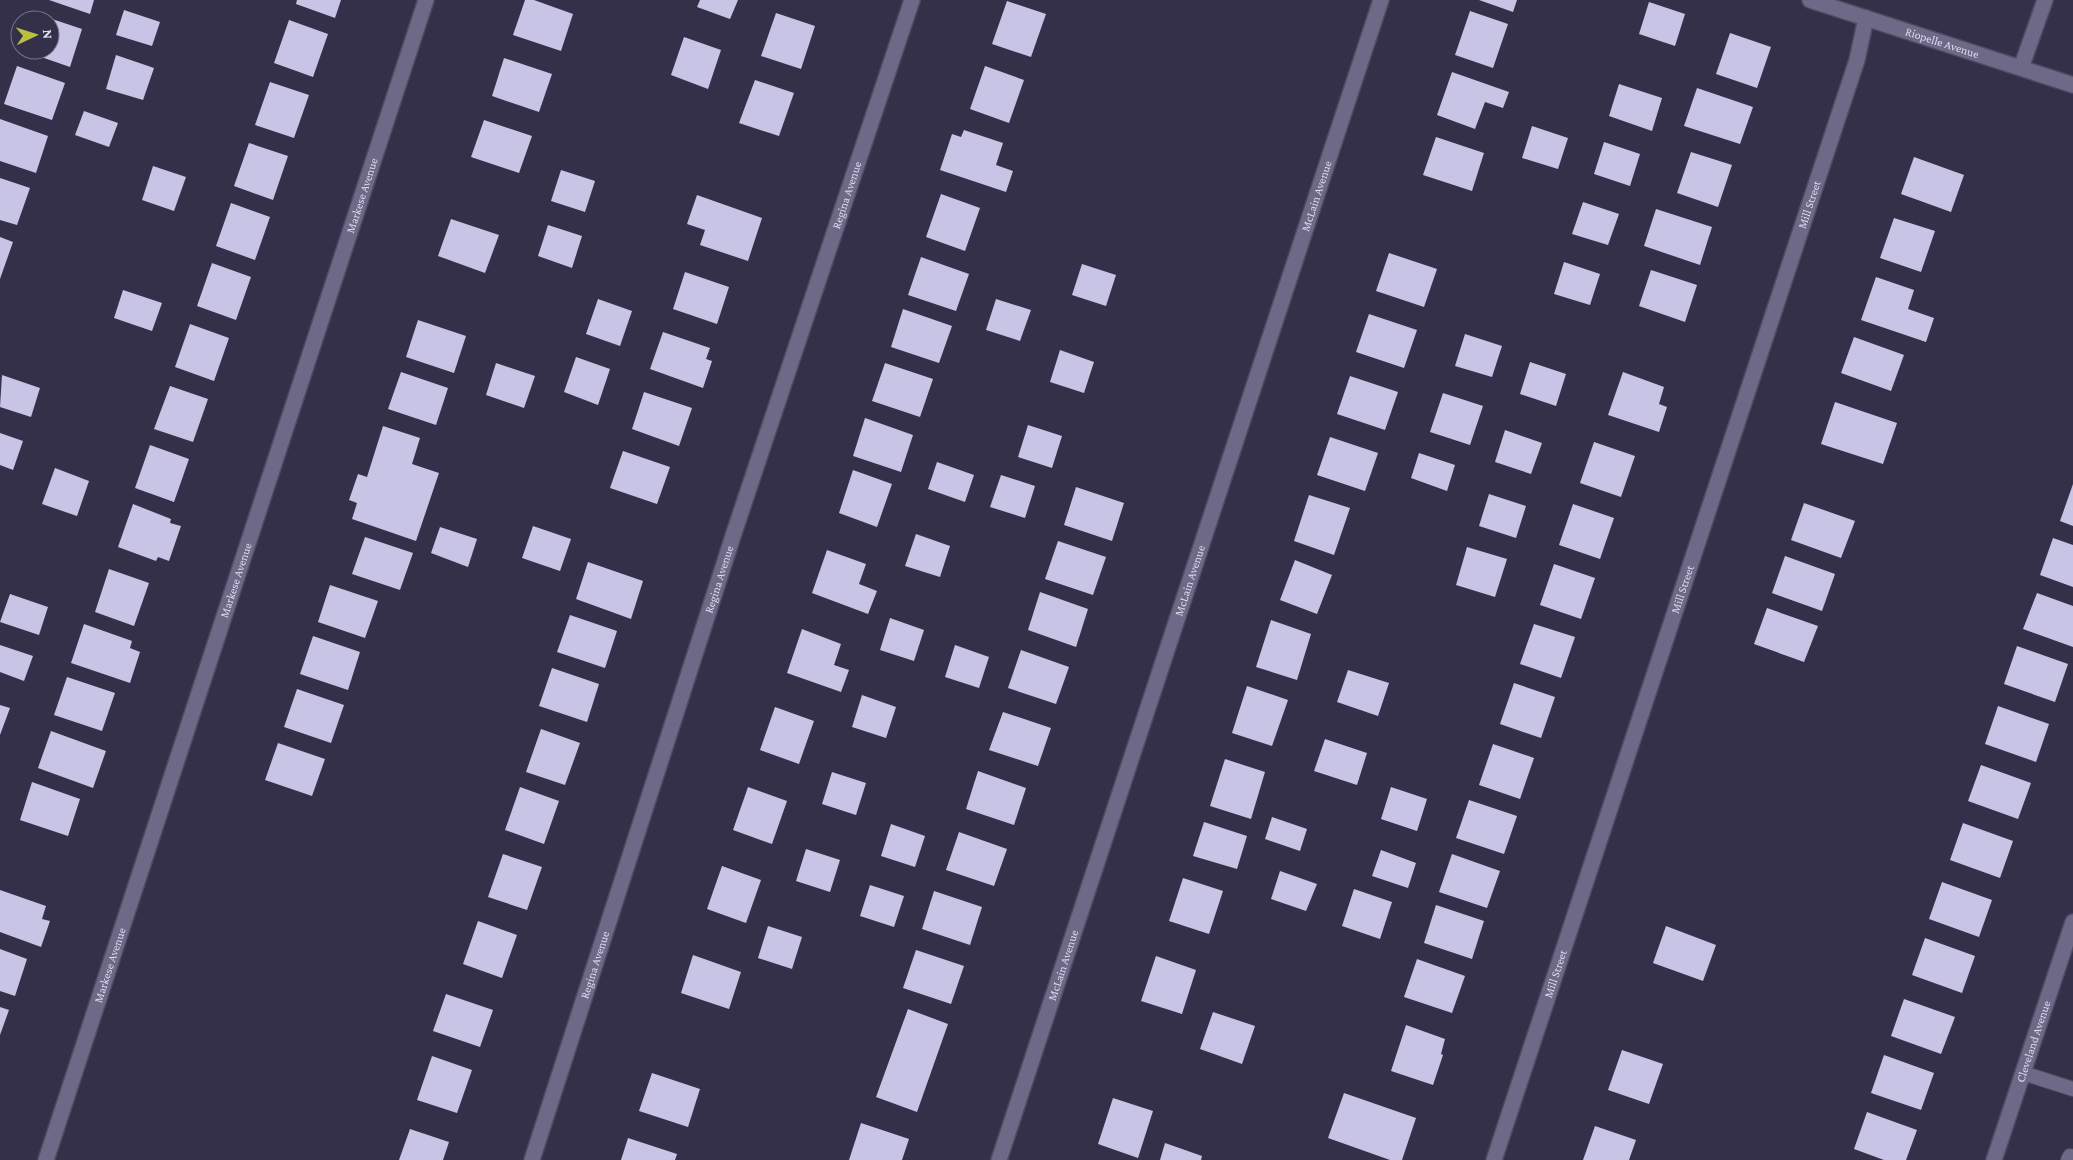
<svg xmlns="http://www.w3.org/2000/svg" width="2073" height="1160" font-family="'Crimson Pro',serif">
	<rect width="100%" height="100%" fill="#35304a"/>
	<!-- building -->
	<g fill="#c8c4e5">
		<path d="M49,0H94L90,14Z"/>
		<path d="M297,0H341L335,18L296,4Z"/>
		<path d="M525,0H534L573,14L561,51L513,35Z"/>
		<path d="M700,0H738L730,19L697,7Z"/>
		<path d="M1479,0H1517L1513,12Z"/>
		<path d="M1007,1L1046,14L1031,57L992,44Z"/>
		<path d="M1649,2L1685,14L1675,46L1639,34Z"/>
		<path d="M124,10L160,22L152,46L116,35Z"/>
		<path d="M1470,11L1508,24L1493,68L1455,55Z"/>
		<path d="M34,13L82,29L70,67L21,50H50V20H32Z"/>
		<path d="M776,13L815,26L801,69L761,56Z"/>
		<path d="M289,20L328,34L313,77L274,63Z"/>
		<path d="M1730,33L1771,47L1757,88L1716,74Z"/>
		<path d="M684,37L721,50L708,89L671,75Z"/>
		<path d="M116,55L154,68L143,100L106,89Z"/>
		<path d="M504,58L552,74L539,112L492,96Z"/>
		<path d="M17,66L65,83L52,120L4,104Z"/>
		<path d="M985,66L1024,80L1009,123L970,109Z"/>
		<path d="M1452,72L1509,92L1503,108L1485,102L1475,129L1437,115Z"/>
		<path d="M755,80L794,93L779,136L739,123Z"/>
		<path d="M270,82L309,95L294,138L255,125Z"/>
		<path d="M1619,84L1662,98L1652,131L1609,116Z"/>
		<path d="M1697,88L1753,107L1740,144L1684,126Z"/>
		<path d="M84,111L118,123L109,147L75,135Z"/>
		<path d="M0,119L48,136L36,173L0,161Z"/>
		<path d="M484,120L532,136L519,173L471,157Z"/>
		<path d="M1532,126L1568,138L1558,169L1522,158Z"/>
		<path d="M964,130L1003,143L996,165L1013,171L1006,192L940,170L952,134L961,137Z"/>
		<path d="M1436,137L1484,153L1472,191L1423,175Z"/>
		<path d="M1604,142L1640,154L1630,186L1594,174Z"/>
		<path d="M249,143L288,156L273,200L234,186Z"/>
		<path d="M1691,152L1732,165L1718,207L1677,193Z"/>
		<path d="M1914,157L1964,175L1951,212L1901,194Z"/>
		<path d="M153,166L186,177L174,211L142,200Z"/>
		<path d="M561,170L595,181L585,212L551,201Z"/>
		<path d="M0,178L30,188L17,225L0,220Z"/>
		<path d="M941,194L980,208L965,251L926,237Z"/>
		<path d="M697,195L762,218L748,261L700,245L705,230L687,224Z"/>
		<path d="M1583,202L1619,214L1608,245L1572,234Z"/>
		<path d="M231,203L270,217L255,260L216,246Z"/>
		<path d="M1656,209L1712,227L1700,265L1644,246Z"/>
		<path d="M1894,218L1935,231L1921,272L1880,258Z"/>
		<path d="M451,219L499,235L485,273L438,256Z"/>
		<path d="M548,225L582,236L572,268L538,256Z"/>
		<path d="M0,237L13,242L0,279Z"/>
		<path d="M1389,253L1437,269L1424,307L1376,291Z"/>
		<path d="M921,257L969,274L956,311L908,295Z"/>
		<path d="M1564,262L1600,274L1590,305L1554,294Z"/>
		<path d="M212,263L251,277L236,320L197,306Z"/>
		<path d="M1082,264L1116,275L1106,306L1072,295Z"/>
		<path d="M1651,270L1697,285L1685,322L1639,306Z"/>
		<path d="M685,272L729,287L717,324L673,309Z"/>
		<path d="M1876,277L1914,290L1908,309L1934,318L1926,342L1861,320Z"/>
		<path d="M123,290L162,303L152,331L114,318Z"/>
		<path d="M598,299L632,311L620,346L586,334Z"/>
		<path d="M996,299L1031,310L1020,341L986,330Z"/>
		<path d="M903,309L952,326L939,363L891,347Z"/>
		<path d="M1369,314L1417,330L1404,368L1356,352Z"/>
		<path d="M418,320L466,336L454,373L406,357Z"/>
		<path d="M190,324L229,338L214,381L175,367Z"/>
		<path d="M663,332L710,348L706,359L712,361L703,388L650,369Z"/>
		<path d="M1465,334L1502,346L1492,377L1455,366Z"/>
		<path d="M1854,337L1904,355L1891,391L1841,373Z"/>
		<path d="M1060,350L1094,362L1084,393L1050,382Z"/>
		<path d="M576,357L610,369L598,405L564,392Z"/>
		<path d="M1530,362L1566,374L1556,406L1520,394Z"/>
		<path d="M496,363L535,376L524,408L486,395Z"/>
		<path d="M885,363L933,379L920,417L872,401Z"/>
		<path d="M401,372L448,388L436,425L388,409Z"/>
		<path d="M1623,372L1664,387L1659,404L1667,407L1659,432L1608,415Z"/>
		<path d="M2,375L40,388L31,417L0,407Z"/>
		<path d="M1350,376L1398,392L1385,430L1337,414Z"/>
		<path d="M170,386L208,399L193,442L154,429Z"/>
		<path d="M644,392L692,408L679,446L632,429Z"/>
		<path d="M1443,393L1483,406L1470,445L1430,432Z"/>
		<path d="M1835,402L1897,423L1883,464L1821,444Z"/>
		<path d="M865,418L913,435L901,472L853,456Z"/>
		<path d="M1028,425L1062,436L1052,468L1018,457Z"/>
		<path d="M383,426L420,438L412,464L439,473L416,541L352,519L357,503L349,500L358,474L367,477Z"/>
		<path d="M1505,430L1542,443L1531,474L1495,462Z"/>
		<path d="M0,433L23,441L13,470L0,465Z"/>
		<path d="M1330,437L1378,453L1365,491L1317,475Z"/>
		<path d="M1594,442L1635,456L1621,497L1580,483Z"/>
		<path d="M150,445L189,459L174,502L135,488Z"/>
		<path d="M623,451L670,467L657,504L610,488Z"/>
		<path d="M1419,453L1455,465L1447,491L1411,478Z"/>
		<path d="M937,462L974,475L965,502L928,489Z"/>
		<path d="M55,468L89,481L77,516L42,504Z"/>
		<path d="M853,470L892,484L877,527L839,513Z"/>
		<path d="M1001,475L1035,486L1025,518L990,507Z"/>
		<path d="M2073,484V526L2060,521Z"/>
		<path d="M1076,487L1124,503L1112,541L1064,525Z"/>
		<path d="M1489,494L1526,506L1516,538L1479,526Z"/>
		<path d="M1309,495L1350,508L1334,555L1294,541Z"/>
		<path d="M1804,503L1855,521L1841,558L1791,540Z"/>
		<path d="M133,504L171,519L170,523L181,526L169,561L158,557L156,561L118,547Z"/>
		<path d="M1573,504L1614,518L1600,559L1559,545Z"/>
		<path d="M533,526L571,539L560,571L522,558Z"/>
		<path d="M440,527L477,539L468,567L431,553Z"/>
		<path d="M916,534L950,546L940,577L905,566Z"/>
		<path d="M365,537L413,553L400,590L352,574Z"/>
		<path d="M2053,538L2073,545V587L2040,575Z"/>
		<path d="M1058,541L1106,557L1093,595L1045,579Z"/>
		<path d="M1467,547L1507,559L1495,597L1456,585Z"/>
		<path d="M827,550L866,564L859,584L877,591L868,614L812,593Z"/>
		<path d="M1785,556L1835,574L1822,611L1772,593Z"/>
		<path d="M1295,560L1332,575L1317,614L1280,600Z"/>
		<path d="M588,562L643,581L631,619L576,599Z"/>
		<path d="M1554,564L1595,578L1581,619L1540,605Z"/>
		<path d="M109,569L149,583L134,626L95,612Z"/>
		<path d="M330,585L378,601L365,638L318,622Z"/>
		<path d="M1040,592L1088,609L1076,647L1028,630Z"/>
		<path d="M2037,593L2073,606V647L2023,629Z"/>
		<path d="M10,594L48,607L39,635L0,622Z"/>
		<path d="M1767,608L1818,626L1804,662L1754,644Z"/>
		<path d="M570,615L617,631L605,668L557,652Z"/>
		<path d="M890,618L924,630L914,661L880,650Z"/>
		<path d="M1271,620L1311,634L1297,680L1256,667Z"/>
		<path d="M84,624L132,641L130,648L140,652L130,683L71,663Z"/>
		<path d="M1534,624L1575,637L1561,678L1520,664Z"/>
		<path d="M802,629L841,644L834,665L849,670L841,692L787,673Z"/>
		<path d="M313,636L360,652L348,690L300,674Z"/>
		<path d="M0,645L33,656L24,681L0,672Z"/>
		<path d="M955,645L989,657L979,688L945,677Z"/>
		<path d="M2017,646L2068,664L2055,702L2004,684Z"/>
		<path d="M1021,650L1069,667L1056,704L1008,688Z"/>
		<path d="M552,668L599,684L587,722L539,706Z"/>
		<path d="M1348,670L1389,683L1378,716L1337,702Z"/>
		<path d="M67,677L115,693L102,731L54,715Z"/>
		<path d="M1514,683L1555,697L1541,738L1500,724Z"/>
		<path d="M1247,686L1288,700L1272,746L1232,733Z"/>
		<path d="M297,689L344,705L331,743L284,727Z"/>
		<path d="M862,695L896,707L886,738L852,727Z"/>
		<path d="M0,705L10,708L0,735Z"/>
		<path d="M1998,706L2049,724L2036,762L1985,744Z"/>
		<path d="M775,707L814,721L799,764L760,750Z"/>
		<path d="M1003,712L1051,728L1038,766L989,750Z"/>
		<path d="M541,729L580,743L565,785L526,772Z"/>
		<path d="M51,731L106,751L93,788L38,768Z"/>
		<path d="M1325,739L1367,753L1357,785L1314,771Z"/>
		<path d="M278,743L325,759L312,796L265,780Z"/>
		<path d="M1493,744L1534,758L1520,799L1479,785Z"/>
		<path d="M1225,759L1265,772L1251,819L1210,806Z"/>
		<path d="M1981,765L2031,783L2018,819L1968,801Z"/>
		<path d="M978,771L1026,788L1014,825L966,809Z"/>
		<path d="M832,772L866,783L856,815L822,804Z"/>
		<path d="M32,782L80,799L68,836L20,820Z"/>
		<path d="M520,787L559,801L544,844L505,830Z"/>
		<path d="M748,787L787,801L772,844L733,830Z"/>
		<path d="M1391,787L1427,799L1417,831L1381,819Z"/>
		<path d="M1469,800L1517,816L1504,854L1456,838Z"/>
		<path d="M1272,817L1307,829L1300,851L1265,839Z"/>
		<path d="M1204,822L1247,836L1237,869L1193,856Z"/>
		<path d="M1963,823L2013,841L2000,878L1950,860Z"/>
		<path d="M891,824L925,836L915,867L881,856Z"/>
		<path d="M959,832L1007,849L994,886L946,870Z"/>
		<path d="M806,849L840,860L830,892L796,881Z"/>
		<path d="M1381,850L1416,863L1408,888L1372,876Z"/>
		<path d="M503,854L542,867L527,910L488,897Z"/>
		<path d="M1452,854L1500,871L1487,908L1439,892Z"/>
		<path d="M722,866L761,880L746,923L707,909Z"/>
		<path d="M1280,871L1317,884L1306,911L1271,899Z"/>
		<path d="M1183,878L1223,891L1209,934L1169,921Z"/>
		<path d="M1942,882L1992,900L1979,937L1929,919Z"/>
		<path d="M870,885L904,896L894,927L860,916Z"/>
		<path d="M1354,889L1392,902L1380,939L1342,926Z"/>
		<path d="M0,890L46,906L42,919L50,921L41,947L0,932Z"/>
		<path d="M934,891L982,907L970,945L922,929Z"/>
		<path d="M1436,905L1484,921L1472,959L1424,943Z"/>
		<path d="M478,921L517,935L502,978L463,964Z"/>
		<path d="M768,926L802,937L792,969L758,958Z"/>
		<path d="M1666,926L1716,945L1703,981L1653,963Z"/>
		<path d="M1925,938L1975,956L1962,993L1912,975Z"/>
		<path d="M0,949L27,959L15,996L0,991Z"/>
		<path d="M916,950L964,966L951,1004L903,988Z"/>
		<path d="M693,955L741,972L729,1009L681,993Z"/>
		<path d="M1156,956L1196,970L1182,1014L1141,1001Z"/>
		<path d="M1417,959L1465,976L1452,1013L1404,997Z"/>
		<path d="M446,994L493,1010L480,1047L433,1031Z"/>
		<path d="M1904,999L1955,1017L1941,1054L1891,1036Z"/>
		<path d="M0,1007L9,1010L0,1035Z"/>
		<path d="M908,1009L948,1024L917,1112L876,1097Z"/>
		<path d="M1213,1012L1255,1026L1242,1064L1200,1049Z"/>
		<path d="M1406,1025L1445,1039L1441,1054L1443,1055L1433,1085L1391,1071Z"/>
		<path d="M1622,1050L1663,1064L1649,1104L1608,1090Z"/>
		<path d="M1884,1055L1934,1073L1921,1110L1871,1093Z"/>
		<path d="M432,1056L472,1070L457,1113L417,1100Z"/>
		<path d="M652,1073L700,1089L688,1127L639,1111Z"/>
		<path d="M1344,1093L1416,1118L1402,1160H1390L1328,1138Z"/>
		<path d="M1113,1098L1153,1111L1138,1158L1098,1144Z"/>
		<path d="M1867,1112L1917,1130L1906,1160H1884L1854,1149Z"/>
		<path d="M861,1123L909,1139L902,1160H849Z"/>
		<path d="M1595,1126L1636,1140L1629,1160H1583Z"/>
		<path d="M410,1129L449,1142L443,1160H399Z"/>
		<path d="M628,1138L677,1154L675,1160H621Z"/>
		<path d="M1165,1143L1202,1156L1201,1160H1160Z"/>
	</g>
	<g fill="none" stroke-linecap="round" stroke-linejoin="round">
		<!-- lane casing -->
		<g stroke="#4f4b61" stroke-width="16">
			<g id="lane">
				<path d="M2023,1073L2073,1089"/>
				<path d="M2068,1160L2070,1156L2073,1157"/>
			</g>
		</g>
		<!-- street casing -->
		<g stroke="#4f4b61" stroke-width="18">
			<g id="street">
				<path id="s1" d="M1810,0L2073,85"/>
				<path d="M2021,68L2045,0"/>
				<path id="s2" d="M46,1160L426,0"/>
				<path id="s3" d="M532,1160L733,536L912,0"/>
				<path id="s4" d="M999,1160L1381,0"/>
				<path id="s5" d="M1494,1160L1857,60L1866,18"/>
				<path id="s6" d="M1994,1160L2073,922"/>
			</g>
		</g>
		<!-- lane -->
		<use href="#lane" stroke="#6e6987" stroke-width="14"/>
		<!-- street -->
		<use href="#street" stroke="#6e6987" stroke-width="15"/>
	</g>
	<g text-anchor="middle" stroke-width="5" stroke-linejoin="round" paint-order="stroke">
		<!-- street labels -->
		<g font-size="12" fill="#dedced" stroke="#35304a">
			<text dy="4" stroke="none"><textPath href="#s1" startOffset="139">Riopelle Avenue</textPath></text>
			<text dy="4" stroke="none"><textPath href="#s2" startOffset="1015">Markese Avenue</textPath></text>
			<text dy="4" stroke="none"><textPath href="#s3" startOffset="1015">Regina Avenue</textPath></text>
			<text dy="4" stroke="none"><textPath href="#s4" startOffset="1015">McLain Avenue</textPath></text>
			<text dy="4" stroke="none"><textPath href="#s5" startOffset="1006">Mill Street</textPath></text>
			<text dy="4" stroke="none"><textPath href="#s3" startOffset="610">Regina Avenue</textPath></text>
			<text dy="4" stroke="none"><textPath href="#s2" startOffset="610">Markese Avenue</textPath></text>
			<text dy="4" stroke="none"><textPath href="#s4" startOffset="610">McLain Avenue</textPath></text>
			<text dy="4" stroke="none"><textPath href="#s5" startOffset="601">Mill Street</textPath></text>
			<text dy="4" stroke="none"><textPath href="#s2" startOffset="205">Markese Avenue</textPath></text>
			<text dy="4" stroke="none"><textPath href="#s3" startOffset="205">Regina Avenue</textPath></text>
			<text dy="4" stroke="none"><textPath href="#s4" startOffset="205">McLain Avenue</textPath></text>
			<text dy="4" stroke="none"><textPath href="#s5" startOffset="196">Mill Street</textPath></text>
			<text dy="4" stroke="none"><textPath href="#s6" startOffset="125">Cleveland Avenue</textPath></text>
		</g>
	</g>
	<!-- north arrow -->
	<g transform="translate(35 35) rotate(86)"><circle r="24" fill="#35304a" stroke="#79758b"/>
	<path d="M0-4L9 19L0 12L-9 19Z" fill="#bbc045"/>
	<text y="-8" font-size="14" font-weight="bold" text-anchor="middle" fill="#dedced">N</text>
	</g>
</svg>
